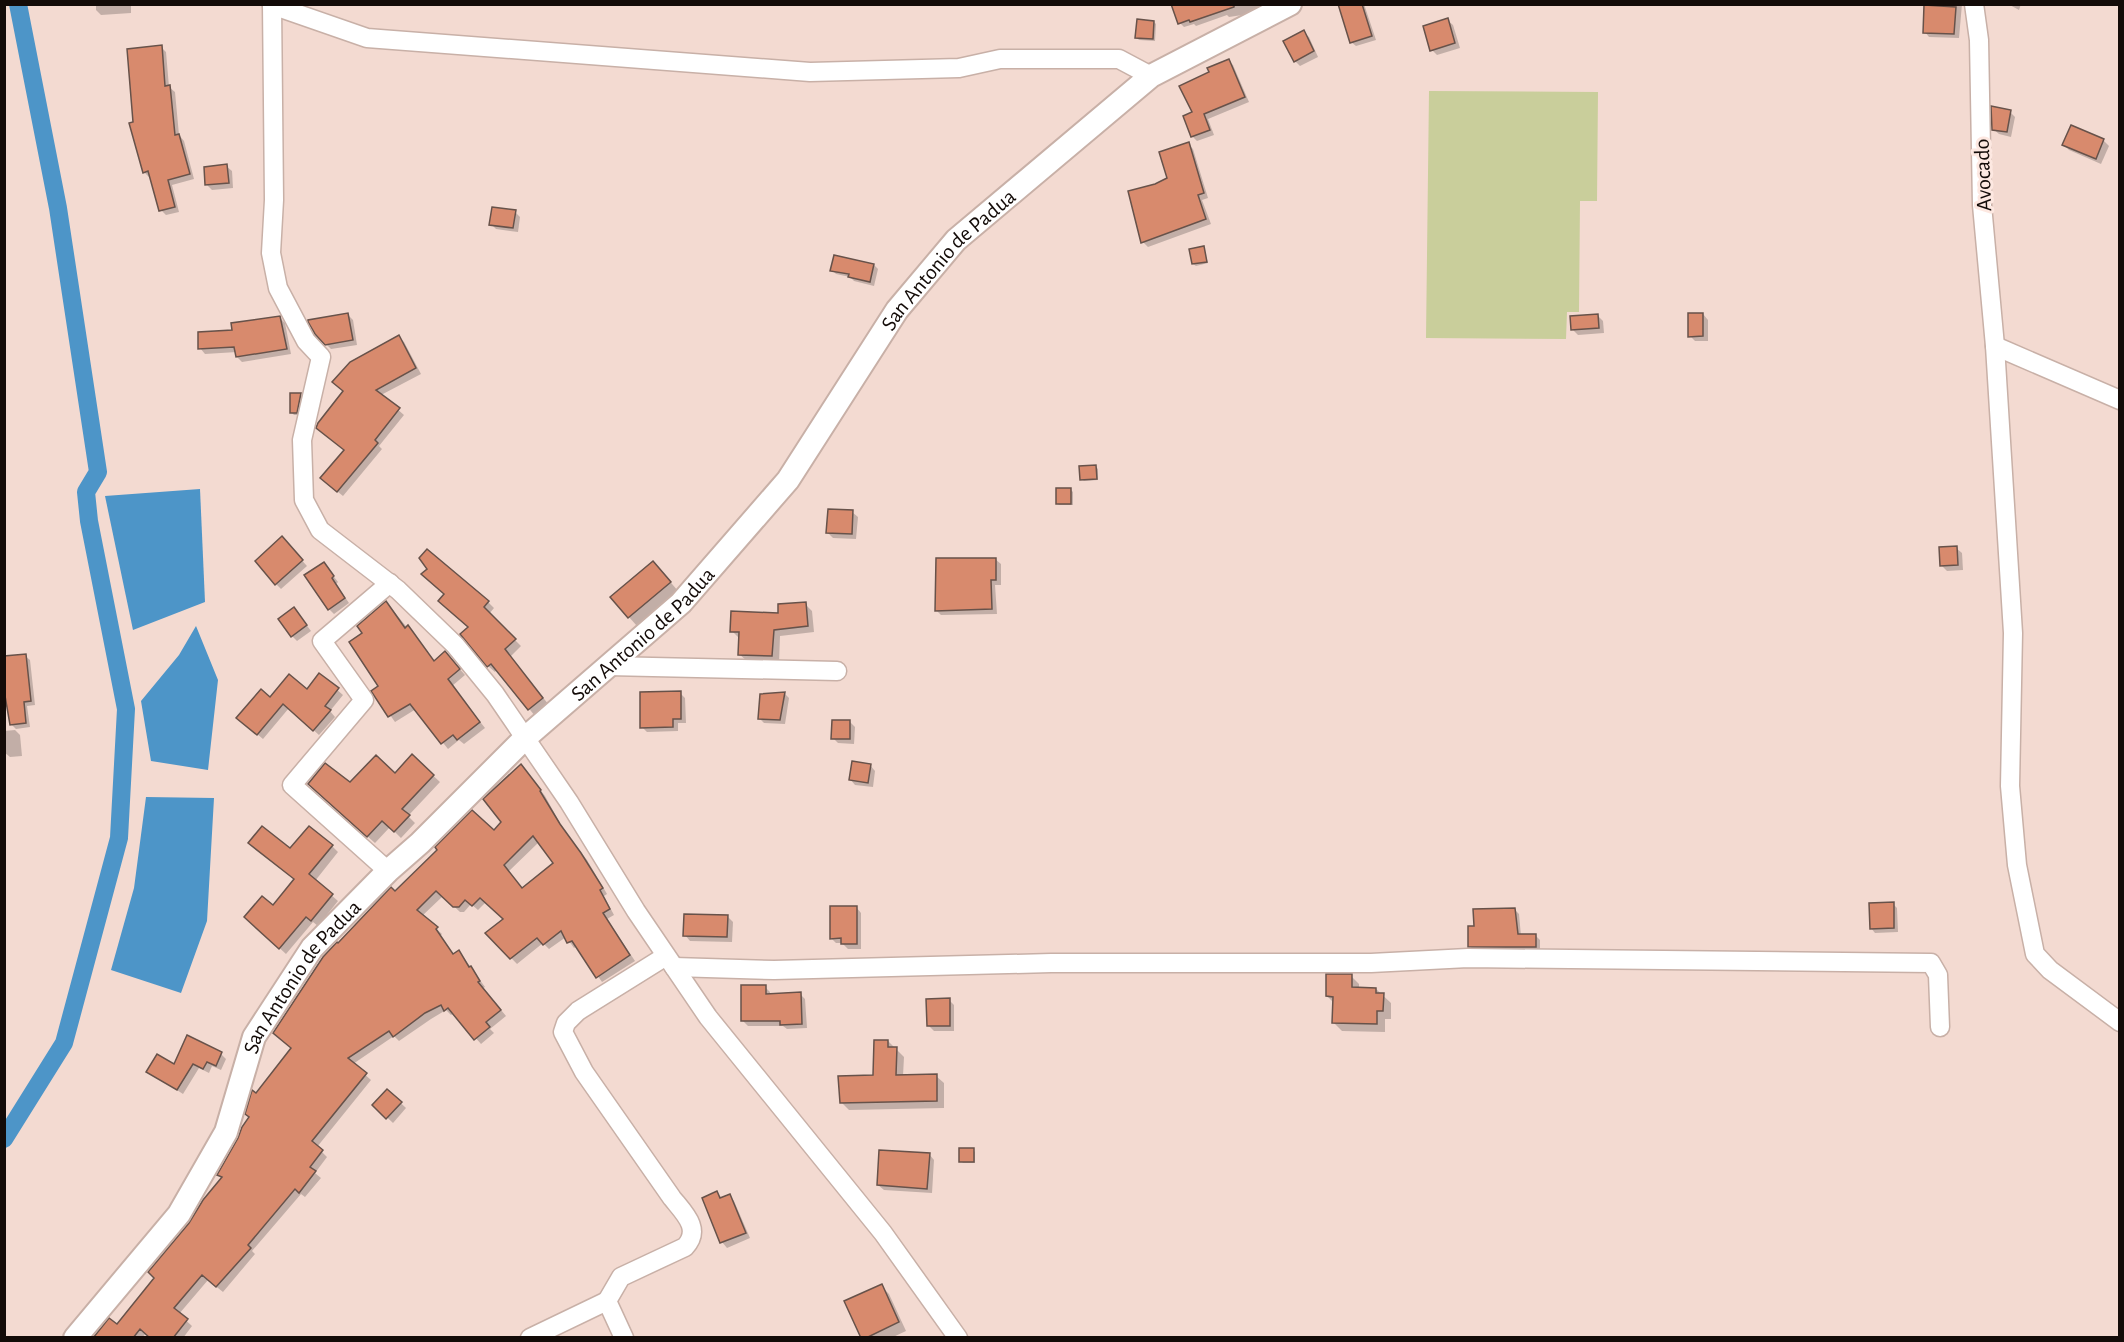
<svg xmlns="http://www.w3.org/2000/svg" width="2124" height="1342" font-family="'Alegreya Sans',sans-serif">
	<rect width="100%" height="100%" fill="#f3dad1"/>
	<!-- green -->
	<path fill="#c9ce9b" d="M1429,91L1598,92L1597,201H1580L1579,312H1567L1566,339L1426,338Z"/>
	<!-- water -->
	<g fill="#4d95c8">
		<path d="M200,489L205,602L133,630L105,496Z"/>
		<path d="M196,626L218,680L208,770L151,761L141,701L179,655Z"/>
		<path d="M146,797L214,798L207,921L181,993L111,970L134,888Z"/>
	</g>
	<!-- shadow -->
	<g fill="#0003" fill-rule="evenodd">
		<path d="M96,4H131V13L101,15L96,10Z"/>
		<path d="M1183,4H1272L1249,14L1229,17L1227,15L1196,26L1194,24L1184,27L1180,23Z"/>
		<path d="M1343,4H1364L1376,40L1356,46L1351,42Z"/>
		<path d="M1932,4H1962L1959,38L1929,37L1925,32Z"/>
		<path d="M2008,4H2021L2019,10Z"/>
		<path d="M1447,20L1453,25L1460,48L1437,55L1432,50Z"/>
		<path d="M1154,22L1156,24L1155,41L1139,40L1137,38Z"/>
		<path d="M1303,32L1309,37L1318,57L1300,66L1295,61Z"/>
		<path d="M161,47L166,52L169,87L175,92L179,135L184,141L194,179L172,185L179,212L166,215L161,210L151,177H149L144,172L135,123Z"/>
		<path d="M1228,60L1233,65L1249,102L1208,119L1214,135L1197,141L1192,136L1194,113L1211,72Z"/>
		<path d="M2010,112L2015,117L2011,137L1999,134L1993,129Z"/>
		<path d="M2103,140L2109,146L2101,164L2069,150L2064,145Z"/>
		<path d="M1188,144L1193,149L1208,198L1202,200L1211,224L1148,247L1143,242L1156,186L1169,179Z"/>
		<path d="M226,166L232,171L233,188L212,190L207,185Z"/>
		<path d="M515,212L520,217L518,232L496,229L491,224Z"/>
		<path d="M1203,248L1208,263L1196,266L1193,264Z"/>
		<path d="M874,265L878,269L874,286L854,281L850,277L836,274L832,270Z"/>
		<path d="M1703,314L1708,320V341H1695L1690,336Z"/>
		<path d="M348,315L353,320L357,345L331,349L316,334Z"/>
		<path d="M1598,316L1603,321L1604,333L1578,335L1573,330Z"/>
		<path d="M279,317L285,323L291,354L242,362L237,357V352L205,354L200,348L233,332Z"/>
		<path d="M399,337L404,342L421,374L381,395L404,415L379,446L382,449L343,496L327,483L345,450L344,391Z"/>
		<path d="M301,395L303,397L299,415H294L292,413Z"/>
		<path d="M1095,466L1098,469V480L1084,481L1081,479Z"/>
		<path d="M1070,489L1073,492V505H1059L1057,503Z"/>
		<path d="M852,512L858,517L856,539L833,538L828,533Z"/>
		<path d="M287,544L307,566L281,589L276,584Z"/>
		<path d="M1956,548L1962,553L1963,570L1947,571L1942,566Z"/>
		<path d="M995,559L1001,564V585H995L997,614L941,615L936,610Z"/>
		<path d="M324,564L338,582L336,584L349,603L334,614L329,609Z"/>
		<path d="M661,571L678,591L637,626L612,598Z"/>
		<path d="M488,602L494,608L489,614L521,646L510,657L549,705L535,716L497,669L495,672L488,666L469,627L446,607Z"/>
		<path d="M805,604L812,611L814,632L780,636L779,663L747,661L739,654V638L732,631L780,615Z"/>
		<path d="M392,609L435,662L451,659L465,675L452,686L485,728L464,744L459,740L448,749L416,709L395,722L373,691L380,686Z"/>
		<path d="M299,615L311,631L297,641L292,636Z"/>
		<path d="M25,656L30,660L35,705L27,706L30,727L16,729L11,724L7,694H4V658Z"/>
		<path d="M320,675L343,695L330,711L335,717L319,735L289,708L263,739L244,723L270,699L307,691Z"/>
		<path d="M680,693L685,698L686,723H678V731L647,732L642,727Z"/>
		<path d="M784,693L789,698L785,724L764,723L759,718Z"/>
		<path d="M850,722L855,727L854,744L838,743L833,738Z"/>
		<path d="M15,730L20,735L22,756L10,757L4,752V731Z"/>
		<path d="M412,756L440,782L408,816L415,823L401,838L390,827L375,843L316,791L395,775Z"/>
		<path d="M870,765L875,771L873,787L855,785L850,779Z"/>
		<path d="M526,771L545,796L565,832L587,860L607,894L604,896L614,915L607,919L635,961L602,982L577,946L574,948L566,937L549,949L543,943L517,964L487,933L505,919L486,902L478,910L471,904L464,912H460L443,896L422,916L442,934L440,936L454,955L459,952L464,958L485,987L483,988L506,1016L490,1029L494,1033L481,1044L454,1013L451,1015L446,1010L431,1019L399,1041L394,1036L353,1064L371,1080L317,1147L327,1157L315,1173L321,1178L305,1197L301,1194L252,1251L255,1254L223,1292L208,1280L179,1314L192,1326L183,1338H151L146,1333L142,1338H95L117,1326L156,1278L222,1178L219,1175L251,1117L256,1095L292,1049L395,893L494,832L503,823ZM539,842L555,863L523,889L508,872Z"/>
		<path d="M332,846L338,852L315,881L338,901L318,926L313,922L286,954L246,917L273,907L295,880L256,849L290,850Z"/>
		<path d="M1893,904L1897,908L1898,932L1875,933L1871,928Z"/>
		<path d="M856,907L861,913V949H848L842,943H836L831,938Z"/>
		<path d="M1515,910L1519,914L1521,936L1535,935L1540,940V951H1474L1470,946L1475,927Z"/>
		<path d="M727,916L733,922L732,942L690,941L685,935Z"/>
		<path d="M1351,976L1359,984V989H1376L1391,1003V1019H1385V1032L1342,1031L1334,1023V1003L1327,996Z"/>
		<path d="M765,987L770,992V996L800,994L805,999L807,1028L787,1029L783,1026H748L743,1021Z"/>
		<path d="M949,1000L954,1005V1031H934L929,1026Z"/>
		<path d="M888,1041L904,1057L903,1076H936L944,1083V1108L849,1110L841,1102L874,1077Z"/>
		<path d="M221,1054L226,1059L221,1070L212,1066L209,1073L199,1068L183,1094L148,1071Z"/>
		<path d="M388,1091L406,1108L393,1123L374,1105Z"/>
		<path d="M973,1150L975,1152V1163H963L961,1161Z"/>
		<path d="M929,1154L934,1160L932,1193L884,1190L878,1185Z"/>
		<path d="M717,1193L722,1198L729,1195L734,1201L750,1238L727,1248L722,1242Z"/>
		<path d="M881,1286L889,1294L906,1331L891,1338H862Z"/>
	</g>
	<g fill="none" stroke-linecap="round" stroke-linejoin="round">
		<!-- canal -->
		<path stroke="#4d95c8" stroke-width="18" d="M4,1139L64,1043L119,838L126,709L89,521L86,492L98,472L58,208L18,4"/>
	</g>
	<!-- building -->
	<g fill="#d88a6d" stroke="#67524a" stroke-width="1.5" fill-rule="evenodd">
		<path d="M1171,4H1234V7L1190,22L1189,20L1178,24Z"/>
		<path d="M1338,4H1362L1372,36L1350,43Z"/>
		<path d="M1924,5L1956,7L1954,34L1923,33Z"/>
		<path d="M1448,18L1455,43L1430,51L1423,26Z"/>
		<path d="M1137,19L1154,21L1153,39L1135,38Z"/>
		<path d="M1304,30L1314,51L1294,62L1283,41Z"/>
		<path d="M162,45L165,86L170,85L175,135L179,134L190,174L168,180L175,207L159,211L148,171L143,173L129,123L133,122L127,49Z"/>
		<path d="M1229,59L1245,97L1204,114L1210,130L1191,137L1183,116L1192,112L1179,86L1209,72L1207,68Z"/>
		<path d="M1991,106L2011,110L2007,132L1992,130Z"/>
		<path d="M2071,125L2104,139L2096,159L2062,145Z"/>
		<path d="M1189,142L1204,193L1198,195L1206,219L1141,243L1128,191L1155,184L1167,178L1159,152Z"/>
		<path d="M227,164L229,183L205,185L204,167Z"/>
		<path d="M492,207L516,210L513,228L489,225Z"/>
		<path d="M1204,246L1207,262L1192,264L1189,249Z"/>
		<path d="M834,255L874,264L870,282L848,277L849,274L830,271Z"/>
		<path d="M348,313L353,340L325,345L315,334L308,322V320Z"/>
		<path d="M1688,313H1703V336L1688,337Z"/>
		<path d="M1598,314L1599,328L1571,330L1570,316Z"/>
		<path d="M280,316L287,349L236,357L234,347L198,349V332L232,330L231,323Z"/>
		<path d="M399,335L416,368L376,390L400,408L375,440L378,443L337,492L320,478L344,450L316,428L318,423L343,391L332,382L350,362Z"/>
		<path d="M290,393H301L297,413H290Z"/>
		<path d="M1096,465L1097,479L1080,480L1079,466Z"/>
		<rect x="1056" y="488" width="15" height="16"/>
		<path d="M828,509L853,510L852,534L826,533Z"/>
		<path d="M282,536L303,560L275,585L255,561Z"/>
		<path d="M1957,546L1958,565L1940,566L1939,547Z"/>
		<path d="M427,549L489,601L484,607L516,639L505,649L543,698L528,710L491,664L487,667L460,634L468,627L438,601L444,594L421,574L427,569L419,558Z"/>
		<path d="M936,558H996V580H991L992,609L935,611Z"/>
		<path d="M653,561L671,582L628,618L610,597Z"/>
		<path d="M324,562L334,576L332,578L345,598L328,610L304,575Z"/>
		<path d="M386,601L405,628L408,625L434,661L445,651L460,669L448,679L480,722L457,740L453,735L441,744L410,704L388,717L371,691L378,686L349,642L362,633L357,626Z"/>
		<path d="M806,602L808,626L774,630L772,656L738,655L739,632H730L731,611L778,613V604Z"/>
		<path d="M294,607L307,625L291,637L278,619Z"/>
		<path d="M26,654L31,701L24,702L26,723L10,725L4,690V656Z"/>
		<path d="M319,673L339,688L325,706L331,710L313,731L283,704L257,735L236,718L261,689L270,697L289,674L307,689Z"/>
		<path d="M681,691V719H673V727L640,728V692Z"/>
		<path d="M785,692L780,720L758,719L760,694Z"/>
		<path d="M832,720H850V739H831Z"/>
		<path d="M412,754L434,775L402,809L410,815L394,832L382,821L367,837L308,784L325,763L350,782L376,755L395,773Z"/>
		<path d="M852,761L871,764L868,783L849,780Z"/>
		<path d="M521,764L541,790L540,791L560,824L581,853L603,888L600,890L610,909L603,913L630,955L596,978L572,941L567,943L561,931L543,945L537,938L510,959L485,933L503,919L480,898L472,906L465,900L459,907H453L436,891L417,910L438,927L436,929L453,954L459,950L469,967L471,966L480,981L478,982L501,1010L486,1022L490,1027L474,1040L448,1008L444,1011L441,1005L425,1013L393,1037L389,1031L348,1058L367,1073L312,1141L323,1150L310,1167L316,1171L299,1193L295,1189L248,1245L251,1248L216,1287L202,1275L174,1308L188,1319L173,1338H150L140,1329L133,1338H93L109,1318L117,1324L154,1278L148,1272L189,1223L203,1200L222,1177L217,1175L238,1138L242,1127L249,1117L245,1114L252,1090L256,1093L291,1048L273,1033L323,957L337,942L338,943L391,887L395,891L437,850L435,847L472,810L494,830L501,822L483,799ZM533,836L553,863L522,888L504,865Z"/>
		<path d="M262,826L290,848L309,826L333,845L309,874L333,894L311,921L306,917L279,949L244,917L262,896L273,905L294,879L248,843Z"/>
		<path d="M1894,902V928L1870,929L1869,903Z"/>
		<path d="M830,906H857V944H841V938L830,939Z"/>
		<path d="M1515,908L1518,934H1536V947H1468V926H1474L1473,909Z"/>
		<path d="M684,914L728,915L727,937L683,936Z"/>
		<path d="M1326,974H1352V987L1376,988V993H1384L1383,1011H1377V1024L1332,1023L1333,997L1326,996Z"/>
		<path d="M741,985H766V994L801,992L802,1024L780,1025V1021H741Z"/>
		<path d="M950,998V1026H927L926,999Z"/>
		<path d="M187,1035L222,1052L216,1066L207,1062L203,1069L193,1064L177,1090L146,1072L157,1054L174,1064Z"/>
		<path d="M874,1040H888V1047H897L896,1075L937,1074V1101L840,1103L838,1076L873,1075Z"/>
		<path d="M387,1089L402,1102L386,1119L372,1105Z"/>
		<rect x="959" y="1148" width="15" height="14"/>
		<path d="M879,1150L930,1153L927,1189L877,1185Z"/>
		<path d="M717,1191L720,1198L730,1194L746,1233L720,1243L702,1198Z"/>
		<path d="M882,1284L899,1322L866,1338H861L844,1301Z"/>
	</g>
	<g fill="none" stroke-linecap="round" stroke-linejoin="round">
		<!-- minor casing -->
		<g stroke="#c8b0a7" stroke-width="21">
			<g id="minor">
				<path d="M272,4L274,200L271,253L278,288L306,341L321,357L302,440L304,500L320,530L398,590L455,645L495,694L569,802L636,911L708,1017L883,1233L958,1338"/>
				<path d="M1974,4L1979,40L1982,205L1995,346L2013,633L2010,786L2017,865L2035,954L2050,970L2120,1022"/>
				<path d="M272,5L367,38L810,72L959,68L1000,59H1119L1151,76"/>
				<path d="M1995,346L2120,400"/>
				<path d="M608,666L837,671"/>
				<path d="M388,871L292,785L364,700L322,641L390,583"/>
				<path d="M674,967L774,970L1051,963H1371L1468,958L1931,963L1938,975L1940,1027"/>
				<path d="M607,1301L621,1277L685,1247C702,1229 684,1213 672,1198L584,1072L563,1032L566,1023L578,1011L666,956"/>
				<path d="M530,1338L607,1301L624,1338"/>
			</g>
		</g>
		<!-- tertiary casing -->
		<g stroke="#c8b0a7" stroke-width="26">
			<g id="tertiary">
				<path id="s1" d="M75,1338L179,1214L226,1132L254,1037L312,948L388,871L420,843L524,739L681,603L788,480L897,310L956,240L1151,76L1290,4"/>
			</g>
		</g>
		<!-- minor -->
		<use href="#minor" stroke="#fff" stroke-width="18"/>
		<!-- tertiary -->
		<use href="#tertiary" stroke="#fff" stroke-width="22"/>
	</g>
	<g text-anchor="middle" stroke-width="6" stroke-linejoin="round" paint-order="stroke">
		<!-- street labels -->
		<g font-size="22" fill="#130b08" stroke="#fde8e1">
			<text transform="translate(1982 175) rotate(-92)" y="8">Avocado</text>
			<text dy="8" stroke="none"><textPath href="#s1" startOffset="1404">San Antonio de Padua</textPath></text>
			<text dy="8" stroke="none"><textPath href="#s1" startOffset="918">San Antonio de Padua</textPath></text>
			<text dy="8" stroke="none"><textPath href="#s1" startOffset="432">San Antonio de Padua</textPath></text>
		</g>
	</g>
	<!-- border -->
	<rect width="2124" height="1342" fill="none" stroke="#130b08" stroke-width="12"/>
</svg>
